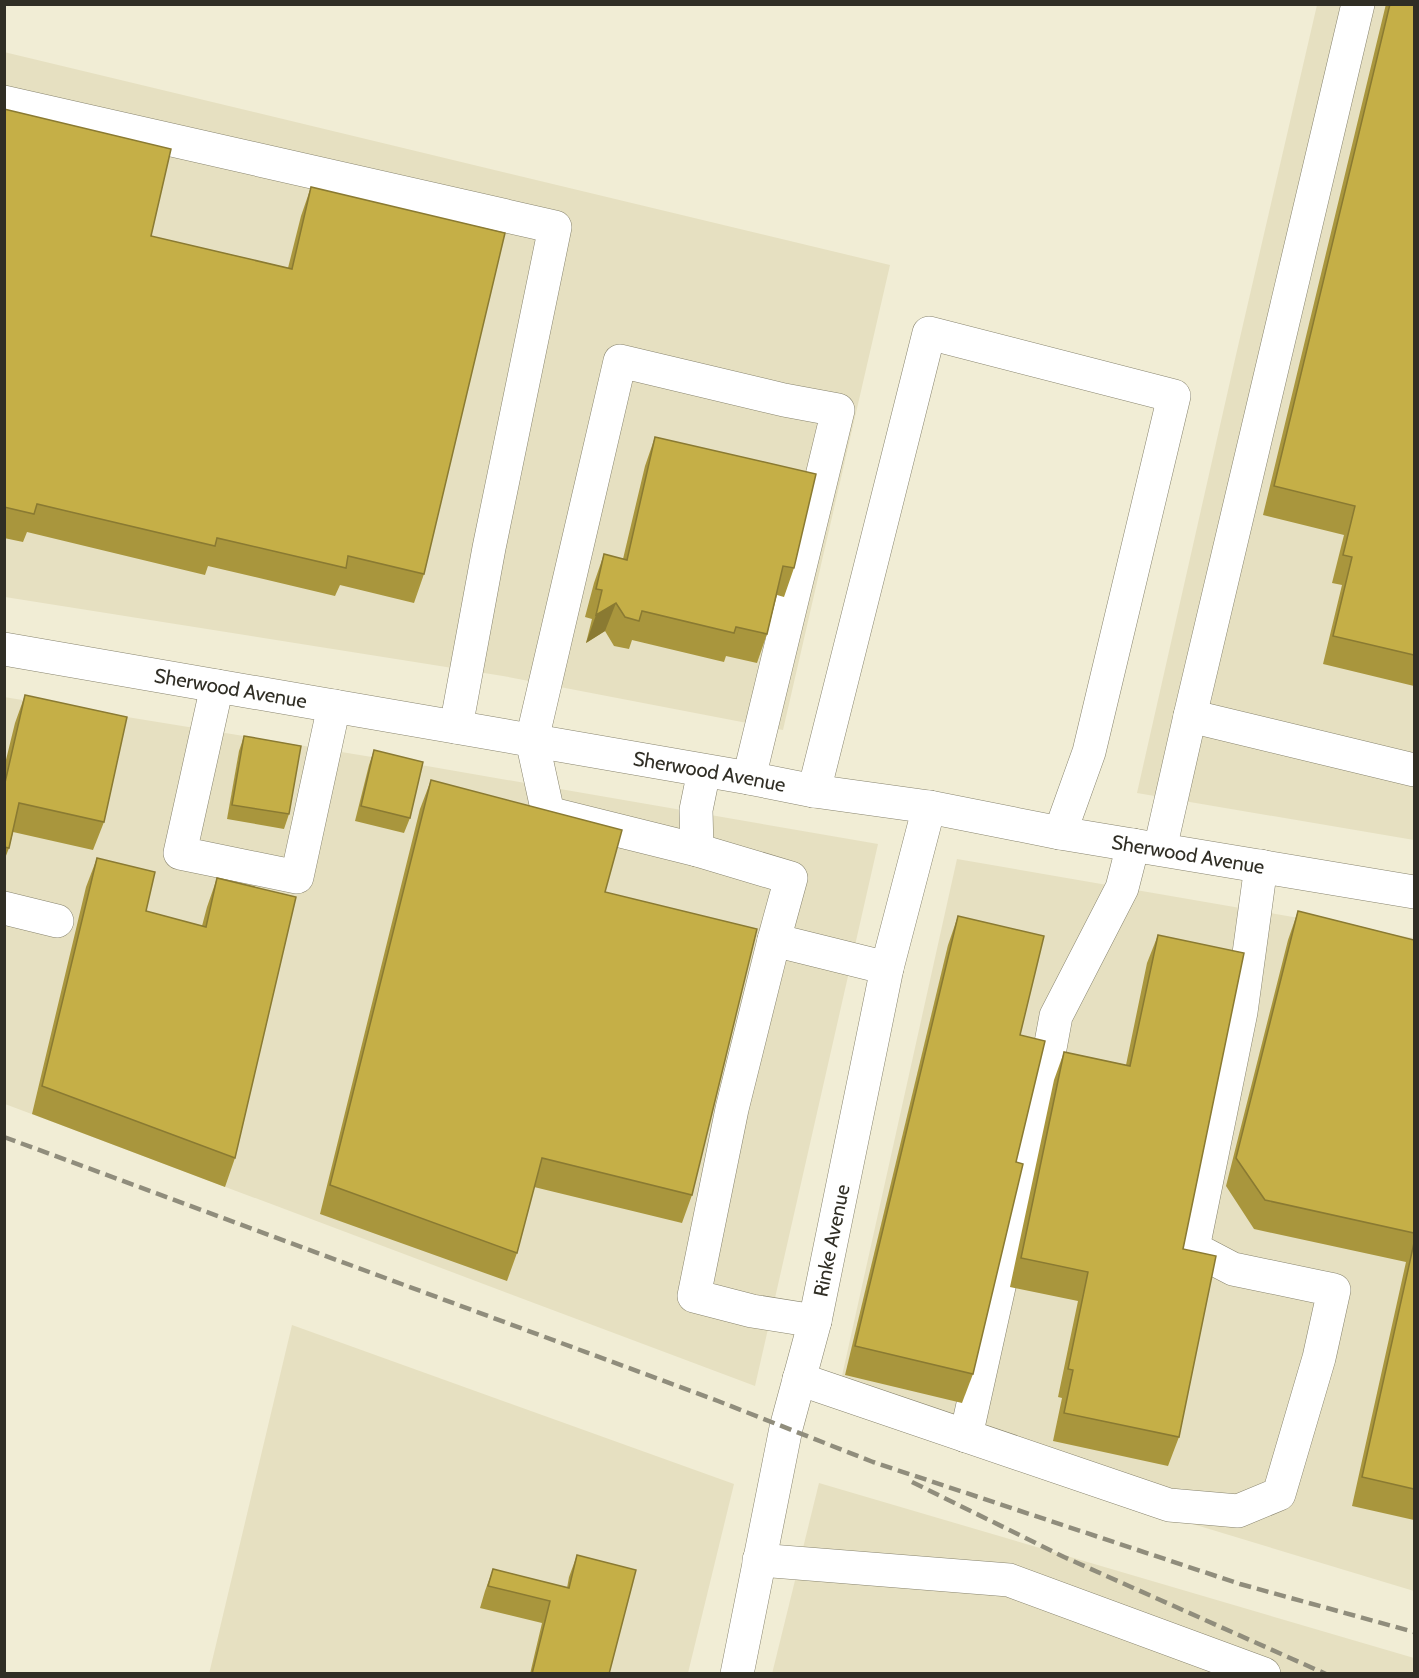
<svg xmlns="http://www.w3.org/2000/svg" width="1419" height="1678" font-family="Cabin,sans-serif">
	<rect width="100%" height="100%" fill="#f1edd5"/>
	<!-- built -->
	<g fill="#e6e0c1">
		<path d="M1317,5H1414V840L1137,793L1236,355Z"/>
		<path d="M4,52L890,265L783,730L503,676L5,597Z"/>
		<path d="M4,697L421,765L878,844L755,1386L5,1104Z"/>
		<path d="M957,859L1414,938V1591L1097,1495L838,1394Z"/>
		<path d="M292,1325L734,1484L688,1673L209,1674Z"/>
		<path d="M819,1483L1414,1658V1674H772Z"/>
	</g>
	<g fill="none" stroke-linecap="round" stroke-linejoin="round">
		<!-- minor casing -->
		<g stroke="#88846e" stroke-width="34">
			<g id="minor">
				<path d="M4,102L555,227L489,548L456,727"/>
				<path id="s1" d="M4,649L749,778L814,791L929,807L1060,833L1414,892"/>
				<path d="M217,686L180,853L297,877L334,706"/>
				<path d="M1190,716L1414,770"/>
				<path d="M704,771L696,810L697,850L791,878L774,940"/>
				<path d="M814,791L929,333L1174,396L1089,752L1060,833"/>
				<path d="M1160,849L1190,716L1358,4"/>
				<path d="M697,850L548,813L532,740L620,361L784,400L838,410L749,778"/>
				<path d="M4,908L57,921"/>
				<path d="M815,1321L752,1311L694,1296L732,1109L774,940L887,968"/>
				<path d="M799,1379L1169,1505L1238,1511L1279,1494L1319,1358L1334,1290L1233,1269L1193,1248L1241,1012L1261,866"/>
				<path d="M966,1436L1041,1097L1056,1016L1122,888L1133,845"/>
				<path d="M759,1560L1009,1580L1264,1674"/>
				<path id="s2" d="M737,1674L786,1428L815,1321L887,968L929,807"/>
			</g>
		</g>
		<!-- minor -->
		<use href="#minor" stroke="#fff" stroke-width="33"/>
		<!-- rail -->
		<g stroke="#908d7c" stroke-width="4.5" stroke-dasharray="12 6" stroke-linecap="butt">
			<path d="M4,1137L718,1401L873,1462L1240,1584L1414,1632"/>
			<path d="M912,1482L1064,1557L1326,1674"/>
		</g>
	</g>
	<!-- wall -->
	<g fill="#a9963d">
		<path d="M1386,4H1414V686L1323,664L1342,585L1332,583L1344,535L1263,515Z"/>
		<path d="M4,109L151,236L288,268L301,216L311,187L424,574L414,603L340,585L335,596L208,566L205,575L27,532L23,542L4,538Z"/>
		<path d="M655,437L794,568L784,597L777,595L767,634L757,663L726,656L724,662L632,640L629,649L614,646L605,631L586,643L592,619L585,617L594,583L604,554L623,559L645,466Z"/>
		<path d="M25,695L104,822L93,850L13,832L9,848L4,861V768L15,723Z"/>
		<path d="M244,736L289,814L284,829L227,819L239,751Z"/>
		<path d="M374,750L410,818L404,833L355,821L369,765Z"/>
		<path d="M431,780L605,892L692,1195L682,1223L534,1187L517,1253L507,1281L320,1214L420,809Z"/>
		<path d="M97,858L146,911L202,926L207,907L217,878L235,1158L225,1187L32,1114L86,887Z"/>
		<path d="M1298,911L1414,940V1520L1352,1506L1406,1262L1254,1229L1226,1186L1288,940Z"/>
		<path d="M958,916L1020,1035L1016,1162L973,1374L962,1403L845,1375L948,945Z"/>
		<path d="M1158,935L1183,1249L1179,1437L1168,1466L1053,1441L1062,1398L1058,1397L1078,1301L1010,1287L1054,1080L1064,1052L1126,1065L1147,963Z"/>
		<path d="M577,1555L609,1674H530L542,1623L480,1608L485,1591L493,1569L567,1588L569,1577Z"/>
	</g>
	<!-- shaded-wall -->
	<path fill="#8a7a32" d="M616,603L605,631L586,643L596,615Z"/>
	<!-- building -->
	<g fill="#c5af47" stroke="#8a7a32" stroke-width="1.5">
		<path d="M1390,4H1414V655L1333,636L1352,557L1343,555L1355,506L1274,486Z"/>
		<path d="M4,109L171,149L151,236L292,269L311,187L505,233L424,574L348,556L346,568L217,538L215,546L37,504L34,514L4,507Z"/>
		<path d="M655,437L816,474L794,568L783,566L767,634L736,627L734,633L642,611L639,621L625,617L616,603L596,615L602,590L596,589L604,554L627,560Z"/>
		<path d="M25,695L127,717L104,822L19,803L9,848L4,847V787Z"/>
		<path d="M244,736L301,746L289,814L232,805Z"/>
		<path d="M374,750L423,762L410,818L361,806Z"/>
		<path d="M431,780L622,830L605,892L757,929L692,1195L542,1158L517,1253L330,1185Z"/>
		<path d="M97,858L155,872L146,911L206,927L217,878L296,897L235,1158L42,1086Z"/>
		<path d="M1298,911L1414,940V1233L1265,1200L1236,1158Z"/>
		<path d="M958,916L1044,936L1020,1035L1045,1041L1016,1162L1023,1164L973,1374L855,1346Z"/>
		<path d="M1158,935L1244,953L1183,1249L1216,1256L1179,1437L1064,1413L1073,1370L1068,1369L1088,1272L1021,1258L1064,1052L1130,1066Z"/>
		<path d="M1414,1243V1489L1362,1477Z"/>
		<path d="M577,1555L636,1570L609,1674H532L550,1601L488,1586L493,1569L569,1588Z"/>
	</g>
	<g text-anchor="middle" stroke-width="6" stroke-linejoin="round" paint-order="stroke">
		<!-- street labels -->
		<g font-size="20" fill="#302e25" stroke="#fff">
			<text dy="7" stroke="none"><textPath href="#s1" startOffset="230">Sherwood Avenue</textPath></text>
			<text dy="7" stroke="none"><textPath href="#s1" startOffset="716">Sherwood Avenue</textPath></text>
			<text dy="7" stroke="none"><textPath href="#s1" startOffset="1202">Sherwood Avenue</textPath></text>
			<text dy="7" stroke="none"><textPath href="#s2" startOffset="444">Rinke Avenue</textPath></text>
		</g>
	</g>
	<!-- border -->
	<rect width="1419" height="1678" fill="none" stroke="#302e25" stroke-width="12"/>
</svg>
